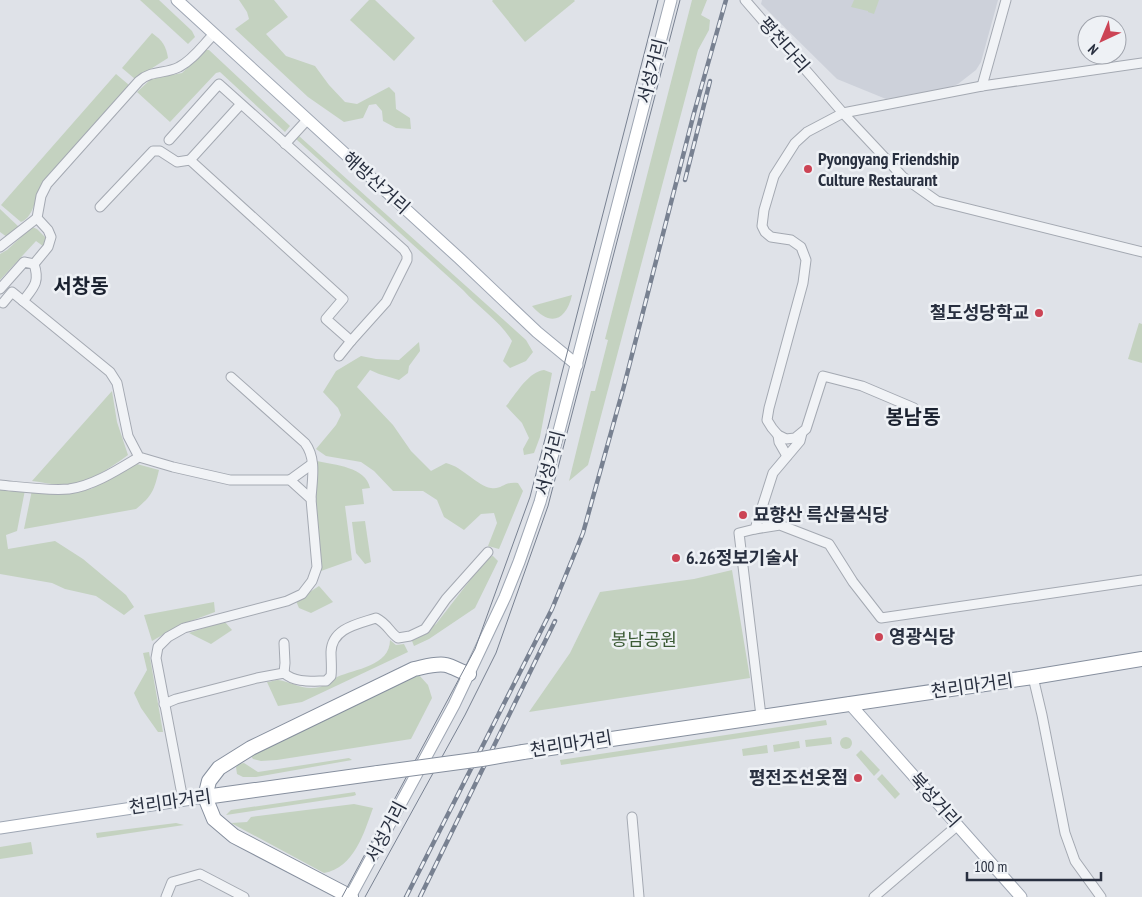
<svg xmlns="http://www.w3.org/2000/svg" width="1142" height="897" font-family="'PT Sans Narrow','Noto Sans KR',sans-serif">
	<rect width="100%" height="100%" fill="#dfe2e8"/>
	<!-- built -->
	<path fill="#cdd1da" d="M762,0H998L981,62L976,70L958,84L943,90L886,99L837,79L761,4Z"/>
	<!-- green -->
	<g fill="#c4d2c0">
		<path d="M140,0H159L192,31L195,37L188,44Z"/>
		<path d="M239,0H274L288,17L266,34L286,56L315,66L329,85L345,102L357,104L389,87L395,93L396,109L410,118L411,129L396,128L383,121L382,111L376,104L369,105L363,118L344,122L308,97L235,29L249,19L247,12Z"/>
		<path d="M369,0H375L415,38L394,61L350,20Z"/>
		<path d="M493,0H574L575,1L525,42L492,1Z"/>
		<path d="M692,0H707L701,15L710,20L709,30L698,50L588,465L569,481L591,391H595L608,340L605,339Z"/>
		<path d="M854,0H879L874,14L868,12V11L851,7Z"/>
		<path d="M152,33C163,41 166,46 168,58L135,79L122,68Z"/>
		<path d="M206,50H209L290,126L285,132L220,72L216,73L170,122L137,92L151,79L182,73Z"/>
		<path d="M116,74L129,85L45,179C35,192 36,216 21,222L1,205Z"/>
		<path d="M299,136L526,340L533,352L526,361L510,368L503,361L512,341C500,321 479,308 463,290L296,139Z"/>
		<path d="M0,209L20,228L7,237L0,232Z"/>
		<path d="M32,227L37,229L48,240L43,246L36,241L0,280V254L7,250Z"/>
		<path d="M572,295C566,321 550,327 532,306Z"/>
		<path d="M1139,323L1142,324V363L1128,359Z"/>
		<path d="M419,342L420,351L409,366L408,373L399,380L379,374L370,370L357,387L393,425L411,451L431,471L446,463C463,467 477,486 491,488C502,490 504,481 518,483L523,491L499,549L488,546L497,523L494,513L481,514L464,530L444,517L437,500L423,491H393L374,471L361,462L326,456L316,449L336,425L341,415L338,408L323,392L336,371L361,356L376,359L399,360Z"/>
		<path d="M544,370L552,373L540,437L534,453L524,455L523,449L529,438L522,423L506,406C516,394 528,372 544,370Z"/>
		<path d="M112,391L117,422L128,455C110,468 90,482 67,485C56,486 43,482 32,481Z"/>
		<path d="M317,461C335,465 366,467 370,488L362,489L364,504L345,506L352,560L321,571L315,505Z"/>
		<path d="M137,464L159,470C154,491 152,496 136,509L24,529L32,490L56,493L91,489Z"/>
		<path d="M0,488L25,490L17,531L6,535L8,549L55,541L83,559L126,595L134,607L124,615L96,596L65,589L52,583L0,574Z"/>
		<path d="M365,521L371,562L365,564L356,553L352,522Z"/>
		<path d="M493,556L498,561L475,608L429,639L414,646L412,641L436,624L488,557Z"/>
		<path d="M732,570L750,678L529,712L570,653L600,592L694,579Z"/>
		<path d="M319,586L333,602L311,613L299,608L296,601Z"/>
		<path d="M214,602L215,612L180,625L152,641L144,615Z"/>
		<path d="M224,621L232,630L211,644L189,633Z"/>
		<path d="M390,640L396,645L404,644L408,652L302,702L278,706L267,682C270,682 275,680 278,680C293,682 302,691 320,687C326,685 331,680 337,677C355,669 390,666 390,640Z"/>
		<path d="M149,652L163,732H158L141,708L134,693L147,670L143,653Z"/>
		<path d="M419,675L428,685L432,698L411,739L277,760L261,761L253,759L251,756L413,677Z"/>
		<path d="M826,720L827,725L561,765L560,760Z"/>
		<circle cx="846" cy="743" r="6"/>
		<path d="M831,737L832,744L806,747L805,740Z"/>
		<path d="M799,741L800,748L774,752L773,745Z"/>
		<path d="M767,745L768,753L743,756L742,749Z"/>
		<path d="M861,750L880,770L874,776L856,755Z"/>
		<path d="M349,758L352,760L256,777H243L237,774L236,767L239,764L244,763L258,772Z"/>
		<path d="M882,774L900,794L895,799L877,779Z"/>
		<path d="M355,792L356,795L353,796L226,815L231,810Z"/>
		<path d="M354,804L373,808C364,833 354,868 324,873L231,823L247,822L251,817Z"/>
		<path d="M176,823L184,825L97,838L96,833Z"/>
		<path d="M31,842L33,854L0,859V847Z"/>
	</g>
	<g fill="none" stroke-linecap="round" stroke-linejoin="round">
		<!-- minor casing -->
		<g stroke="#a4a9b2" stroke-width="11">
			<g id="minor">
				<path d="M745,0L843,113L903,177L937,201L1142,252"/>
				<path d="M982,86L1006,0"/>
				<path d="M169,140L219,84L404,250L407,255V260L386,302L351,341L326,319L343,299L190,160L240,105"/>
				<path d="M285,144L307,120"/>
				<path d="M100,207L153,151H160L177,162L190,160"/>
				<path d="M0,247L37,218"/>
				<path d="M0,289L24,262L34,264L48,247L51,237L48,230L37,218L41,196L47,184L139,81C151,70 166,74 179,67C193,60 203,45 214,34"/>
				<path d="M23,301C34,287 40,282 34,264"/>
				<path d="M3,303L12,292L110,372L117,383L128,436L139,457L173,467L230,480H290L311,499L317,567L312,581L302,594L287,601L184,628L168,637L158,647L156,658L183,800"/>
				<path d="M339,356L351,341"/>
				<path d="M231,377L305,443C317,459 312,480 311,499"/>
				<path d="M914,408L862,386L823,376L806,429L795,438L786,439L778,435L772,428L767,420L769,408L803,283L806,260L801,247L791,240L771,237L765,232L762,226L764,210L774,176L795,143L807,132L843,113L982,86L1142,63"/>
				<path d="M778,435L779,442L787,456"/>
				<path d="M290,480L312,464"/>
				<path d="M0,485C21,487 49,491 69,489C93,486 119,469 139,457"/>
				<path d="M755,529L780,525L829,544L853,582L881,618L1142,580"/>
				<path d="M284,673L285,663L284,643"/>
				<path d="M1033,677L1042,715L1065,833L1075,861L1101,897"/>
				<path d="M164,704L176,699L257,678L284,673C295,683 311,681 326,681L331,676C332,668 331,660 331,652C332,628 358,624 376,618C388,624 389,632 398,638L410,636L425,629L446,599L488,552"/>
				<path d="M761,716L739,533L755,529L773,473L800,441L802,433"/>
				<path d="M632,817L639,897"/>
				<path d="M166,897L172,882L200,874L244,897"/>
				<path d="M874,897L958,825"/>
			</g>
		</g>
		<!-- major casing -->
		<g stroke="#9ea6b3" stroke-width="13">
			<g id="major">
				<path d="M177,0L459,258L537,332L577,365"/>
				<path d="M849,703L1021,897"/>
				<path d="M0,828L205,797"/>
				<path d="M350,897L454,705L505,597L519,562L540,502L559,431L671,0"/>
			</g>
		</g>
		<!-- highway casing -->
		<g stroke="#868f9e" stroke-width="16">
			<g id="highway">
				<path d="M523,752L1033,677L1142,659"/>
				<path d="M205,797L378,773"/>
				<path d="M351,897L234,836L214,819L205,797L209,781L219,768L251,748L414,669C424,667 436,663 446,665C454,667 461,672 469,674"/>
			</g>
		</g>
		<!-- minor -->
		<use href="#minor" stroke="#f1f3f6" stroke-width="9"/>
		<!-- major -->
		<use href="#major" stroke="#fff" stroke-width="11"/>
		<!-- highway -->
		<use href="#highway" stroke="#fff" stroke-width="14"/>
		<!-- tram -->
		<g stroke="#788191" stroke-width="1">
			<path d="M342,897L475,649L530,497L658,0"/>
			<path d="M365,897L465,715L496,653L548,506L680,0"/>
		</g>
		<!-- rail casing -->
		<g stroke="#788191" stroke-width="4.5">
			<g id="rail">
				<path d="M685,180L710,81"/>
				<path d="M406,897L552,609L583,533L624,386L694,113L726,0"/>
				<path d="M420,897L555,621"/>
			</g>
		</g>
		<!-- rail -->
		<use href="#rail" stroke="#eef1f5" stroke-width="2.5" stroke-dasharray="8" stroke-linecap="butt"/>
		<!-- highway-bridge casing -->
		<g stroke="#868f9e" stroke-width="16" stroke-linecap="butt">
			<path id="highway-bridge" d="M378,773L482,759L523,752"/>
		</g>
		<!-- highway-bridge -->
		<use href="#highway-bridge" stroke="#fff" stroke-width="14"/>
	</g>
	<!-- markers -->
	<g fill="#c45" stroke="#eef1f5" stroke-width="2">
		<circle cx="808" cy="169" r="5"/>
		<circle cx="1039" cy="313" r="5"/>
		<circle cx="743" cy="515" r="5"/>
		<circle cx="676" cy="558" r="5"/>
		<circle cx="879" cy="637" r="5"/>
		<circle cx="858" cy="778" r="5"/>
	</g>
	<g text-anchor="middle" stroke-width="5" stroke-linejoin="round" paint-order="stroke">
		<!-- street labels -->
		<g font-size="18" fill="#282f3f" stroke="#eef1f5">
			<text transform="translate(784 45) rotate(49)" y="6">평천다리</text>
			<text transform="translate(652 71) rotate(-75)" y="6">서성거리</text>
			<text transform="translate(376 183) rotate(42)" y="6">해방산거리</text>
			<text transform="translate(550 463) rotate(-75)" y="6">서성거리</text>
			<text transform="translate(972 686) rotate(-8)" y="6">천리마거리</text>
			<text transform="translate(571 744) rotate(-9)" y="6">천리마거리</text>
			<text transform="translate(935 800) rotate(48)" y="6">북성거리</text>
			<text transform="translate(170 802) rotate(-8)" y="6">천리마거리</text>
			<text transform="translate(386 832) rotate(-62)" y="6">서성거리</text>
		</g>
		<!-- poi labels -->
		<g font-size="18" font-weight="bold" fill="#282f3f" stroke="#eef1f5" text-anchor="start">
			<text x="818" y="165">Pyongyang Friendship<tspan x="818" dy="21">Culture Restaurant</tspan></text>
			<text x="1029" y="319" text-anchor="end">철도성당학교</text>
			<text x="753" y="521">묘향산 륵산물식당</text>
			<text x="686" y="564">6.26정보기술사</text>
			<text x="889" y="643">영광식당</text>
			<text x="848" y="784" text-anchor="end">평전조선옷점</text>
		</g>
		<!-- park labels -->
		<g font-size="18" fill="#3b5a35" stroke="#eef1f5">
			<text x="644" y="646">봉남공원</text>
		</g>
		<!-- quarter labels -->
		<g font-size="20" font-weight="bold" fill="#1a212f" stroke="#eef1f5">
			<text x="81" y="293">서창동</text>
			<text x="913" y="424">봉남동</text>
		</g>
	</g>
	<!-- north arrow -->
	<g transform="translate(1102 40) rotate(224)"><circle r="24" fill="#eef1f5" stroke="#9fa3ac"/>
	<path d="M0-4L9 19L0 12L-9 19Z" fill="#cc4455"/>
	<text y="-8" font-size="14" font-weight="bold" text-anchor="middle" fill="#282f3f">N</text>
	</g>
	<!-- scale -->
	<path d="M967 872v8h134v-8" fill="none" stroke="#282f3f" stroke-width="2.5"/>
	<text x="974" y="872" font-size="15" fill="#282f3f" stroke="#eef1f5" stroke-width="4" paint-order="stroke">100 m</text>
</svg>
